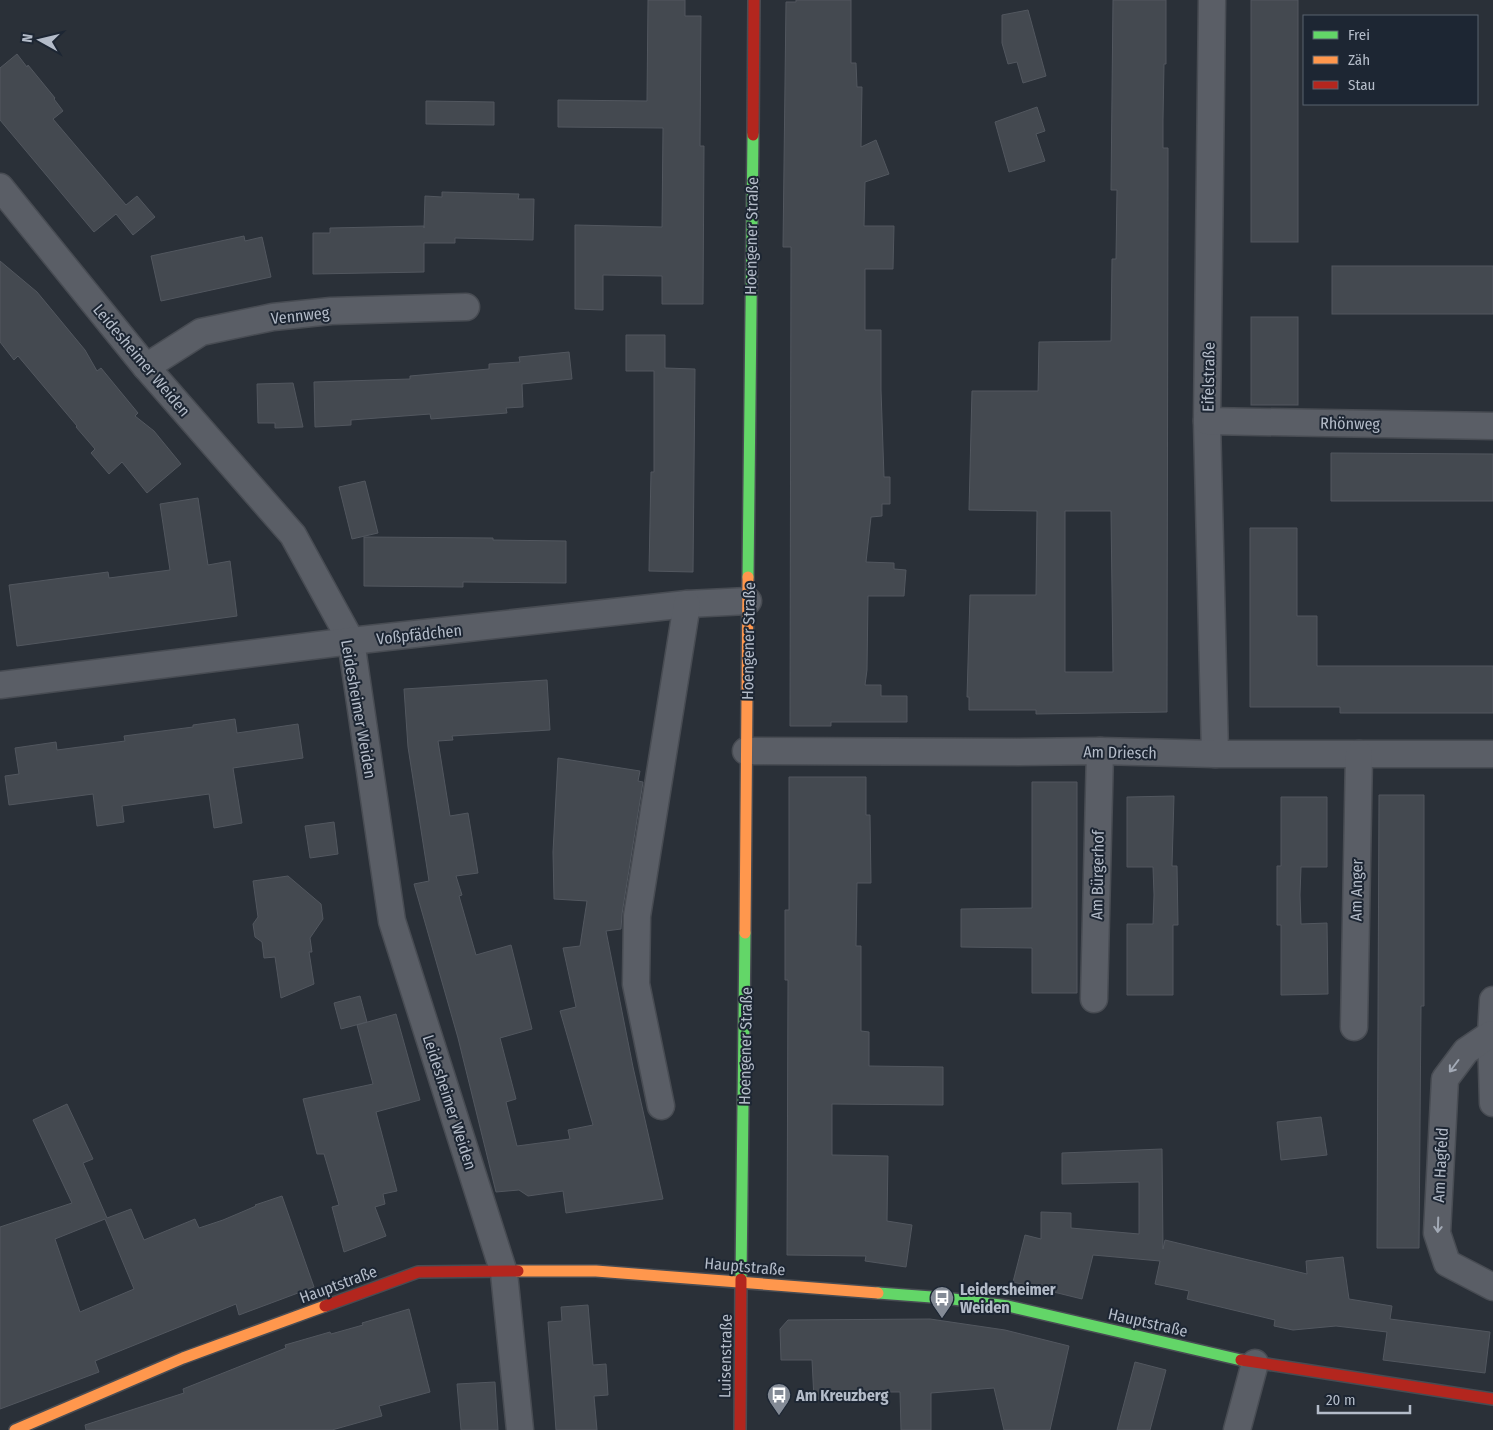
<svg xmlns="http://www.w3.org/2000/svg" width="1493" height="1430" font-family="'Fira Sans Condensed',sans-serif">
	<rect width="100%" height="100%" fill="#2a3038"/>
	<!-- building -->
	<g fill="#444950" stroke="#52575f" fill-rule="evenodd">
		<path d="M648,0H685V16H701L700,146H704L703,304H662V276L603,275V310L575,309V225L662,227L663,128L558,127V100L647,101Z"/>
		<path d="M796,0H851V63H856L857,87H862L861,147L876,140L889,174L865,182L864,226H894L893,269H865V330H881V390L884,477H890V504H882V516L871,517L866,562L894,563V569L906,570L904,596H868L867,670L865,685H881V696H907V722H831V726H790L791,247H783L786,2H796Z"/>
		<path d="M1113,0H1166V64H1164L1163,120V148H1168V185L1167,712L1036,714V710H969V697H967L970,595H1036L1037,511L969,510L972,391H1038L1039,342L1111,341L1112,259H1116L1117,190H1111ZM1065,511H1111L1113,672H1065Z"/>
		<rect x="1251" y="0" width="47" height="242"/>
		<path d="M1028,10L1046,76L1023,83L1017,62L1008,64L1002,43V15Z"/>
		<path d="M17,54L27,67L28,65L55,98L54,99L63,111L53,119L126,205L137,196L155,217L133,235L116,214L94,232L0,120V68Z"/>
		<path d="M426,101L494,102V125L426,124Z"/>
		<path d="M1037,107L1045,131L1036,134L1045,161L1009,172L995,122Z"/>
		<path d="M442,192L519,194L518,199H534L533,240L455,238V243H424V272L313,274V233H330V228L424,226V228L425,196L442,197Z"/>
		<path d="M244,236L245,241L262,237L271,277L161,301L151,256Z"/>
		<path d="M0,261L37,292L85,350L97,371L101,368L138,413L135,416L154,431L181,464L147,493L122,462L109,474L91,453L95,449L76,427L77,426L18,356L14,360L0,342Z"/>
		<rect x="1332" y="266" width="161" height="48"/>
		<rect x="1251" y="317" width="47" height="88"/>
		<path d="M626,335H665V368L695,369L693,572L649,571L651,472H654V371H626Z"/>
		<path d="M569,352L572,379L522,384L523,407L506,408L507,413L431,419L430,414L351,420V425L315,427L314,382L410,379V376L489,369V364L520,362L519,357Z"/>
		<path d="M293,383L303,427L275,428V423H258L257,384Z"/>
		<path d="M1331,453L1493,454V501H1331Z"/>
		<path d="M365,481L378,533L352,539L339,487Z"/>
		<path d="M198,498L208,565L230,561L237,616L17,646L9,585L108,572L109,578L170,570L160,504Z"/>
		<path d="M1250,528H1297V616H1317V666H1493V713H1340V707H1250Z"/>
		<path d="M364,537L493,538V540L566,541V583L463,582V587L364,586Z"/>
		<path d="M547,680L550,730L452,736L453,740L438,741L450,816L468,813L478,873L456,876L462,895L459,896L476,955L511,945L532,1029L500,1038L516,1099L506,1102L517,1146L570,1139L568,1130L593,1125L560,1011L576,1007L563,948L580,946L587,901L554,899L553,852L558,758L640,771L638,781L643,782L622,914L621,929L606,931L633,1067L663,1199L566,1213L563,1191L528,1196L519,1190L496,1192L458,1038L414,884L429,881L408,747L404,689Z"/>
		<path d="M235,719L237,733L298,724L303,758L233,768L242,823L214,828L209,794L122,806L124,822L97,826L93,794L9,805L5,776L19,774L15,748L56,742L57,750L125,741L124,736L193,727V725Z"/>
		<path d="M789,777H866V815H870L871,883H857L856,946H861V1031L869,1032V1066L943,1067V1105L832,1104V1155L888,1156L887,1221L912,1225L906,1267L865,1261L866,1256L787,1255L788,980H785V910H789Z"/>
		<path d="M1032,782H1077V993H1032V948L961,947V909L1032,908Z"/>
		<path d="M1379,795H1424V1006H1421L1419,1248H1377Z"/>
		<path d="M1174,796L1172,866H1177L1178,925H1173V995H1127V924H1153L1154,895L1153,867H1127V797Z"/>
		<path d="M1281,797H1327V867H1301L1300,895L1301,924L1327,923L1328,994L1281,995V925H1277V866H1281Z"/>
		<path d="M334,822L338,854L310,858L305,826Z"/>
		<path d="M288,876L321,904L323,919L310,938L312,952H309L314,984L281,998L275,957L264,958L262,942L255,937L253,924L258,917L253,881Z"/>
		<path d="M360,996L367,1022L341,1029L334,1003Z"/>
		<path d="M396,1014L420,1100L376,1112L397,1191L383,1194L385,1204L375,1207L386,1236L344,1252L332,1207L339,1205L324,1154H317L303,1099L373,1084L357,1025Z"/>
		<path d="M67,1104L93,1159L83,1163L107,1218L131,1209L144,1240L195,1219L199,1228L223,1220L256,1206L255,1205L282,1196L314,1287L239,1315L236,1304L95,1361L99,1372L0,1409V1227L72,1203L33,1120ZM105,1219L134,1289L80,1312L55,1239Z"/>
		<path d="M1321,1117L1327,1155L1281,1160L1277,1122Z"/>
		<path d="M1162,1149L1163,1249L1165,1240L1307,1274L1306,1261L1343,1257L1349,1299L1392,1306L1390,1319L1490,1332L1485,1373L1383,1360L1387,1332L1336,1326L1293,1330L1274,1326L1275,1320L1187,1299L1189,1291L1155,1284L1160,1261L1093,1255L1082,1299L1013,1282L1025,1235L1041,1239V1212L1071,1213V1228L1139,1234V1182L1062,1184V1153Z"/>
		<path d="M588,1305L593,1365L606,1364L608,1395L594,1396L597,1430H556L548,1322L562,1321L561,1307Z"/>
		<path d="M409,1309L430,1392L379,1406L382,1416L332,1430H86L85,1425L184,1393L183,1389L286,1348L285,1345L330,1332L331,1334L363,1325L362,1323Z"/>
		<path d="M930,1319L1005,1330L1069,1346L1050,1430H1004L994,1388L931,1393V1430H901L900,1392H844V1399H814L812,1360H781L780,1329L788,1320Z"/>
		<path d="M1135,1362L1166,1370L1150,1430H1117Z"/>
		<path d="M495,1382L498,1430H461L457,1384Z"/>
	</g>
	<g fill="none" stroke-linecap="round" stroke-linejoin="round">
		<!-- street casing -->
		<g stroke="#484c53" stroke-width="29">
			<g id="street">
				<path d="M1212,0L1207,421L1215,754"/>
				<path d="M0,187L146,367L293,535L351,641L392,921L504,1273L520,1430"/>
				<path d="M146,367L201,332L273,317L331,311L466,307"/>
				<path d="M1207,421L1493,426"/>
				<path d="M0,685L351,641L687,604L748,601"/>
				<path d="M746,751L1018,752L1100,751L1215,754H1493"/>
				<path d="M1094,999L1100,751"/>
				<path d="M1493,1000L1491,1034L1493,1103"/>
				<path d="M1354,1027L1359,754"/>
				<path d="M1491,1034L1466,1051L1445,1079L1437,1233L1447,1263L1493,1287"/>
				<path d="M661,1106L636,984L637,916L687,604"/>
				<path d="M1237,1430L1255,1363"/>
			</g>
		</g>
		<!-- fast casing -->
		<g stroke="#484c53" stroke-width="14">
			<g id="fast">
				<path d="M748,577L753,135"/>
				<path d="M741,1279L745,933"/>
				<path d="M878,1293L945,1298L1008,1306L1241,1360"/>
			</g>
		</g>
		<!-- slow casing -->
		<g stroke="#484c53" stroke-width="14">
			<g id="slow">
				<path d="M745,933L748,577"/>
				<path d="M518,1271H596L878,1293"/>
				<path d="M15,1430L183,1358L325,1306"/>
			</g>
		</g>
		<!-- jam casing -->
		<g stroke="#484c53" stroke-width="14">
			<g id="jam">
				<path d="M753,135L754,0"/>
				<path d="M325,1306L418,1272L518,1271"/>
				<path d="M1241,1360L1493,1399"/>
				<path d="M740,1430L741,1279"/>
			</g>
		</g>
		<!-- street -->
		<use href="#street" stroke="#5a5e66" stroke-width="26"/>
		<!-- fast -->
		<use href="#fast" stroke="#63d668" stroke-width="11"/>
		<!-- slow -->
		<use href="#slow" stroke="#ff974d" stroke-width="11"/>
		<!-- jam -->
		<use href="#jam" stroke="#b3261e" stroke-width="11"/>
	</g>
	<!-- one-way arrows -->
	<defs><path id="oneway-shaft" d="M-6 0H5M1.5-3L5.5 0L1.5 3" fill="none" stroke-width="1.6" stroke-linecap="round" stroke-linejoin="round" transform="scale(1.25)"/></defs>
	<g stroke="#a2a9b5">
		<use href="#oneway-shaft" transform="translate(1454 1066) rotate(127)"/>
		<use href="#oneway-shaft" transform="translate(1438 1225) rotate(92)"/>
	</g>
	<!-- icons -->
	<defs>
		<g id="bus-pin" transform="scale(1.25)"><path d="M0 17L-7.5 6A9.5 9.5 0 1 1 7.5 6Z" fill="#848b96" stroke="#1d2633"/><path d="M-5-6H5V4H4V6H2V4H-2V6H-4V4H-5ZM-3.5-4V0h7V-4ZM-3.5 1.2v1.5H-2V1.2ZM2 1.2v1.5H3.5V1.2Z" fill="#fff"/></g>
	</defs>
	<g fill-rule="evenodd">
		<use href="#bus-pin" x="942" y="1298"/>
		<use href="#bus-pin" x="779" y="1395"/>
	</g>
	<g text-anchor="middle" stroke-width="4" stroke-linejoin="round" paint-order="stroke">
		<!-- street labels -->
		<g font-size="16" fill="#b4bcc9" stroke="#1d2633">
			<text transform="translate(751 236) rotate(-89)" y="6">Hoengener Straße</text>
			<text transform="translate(300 315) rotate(-6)" y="6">Vennweg</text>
			<text transform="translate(142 360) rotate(50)" y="6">Leidesheimer Weiden</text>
			<text transform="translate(1208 377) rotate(-89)" y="6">Eifelstraße</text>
			<text transform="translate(1350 423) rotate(1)" y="6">Rhönweg</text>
			<text transform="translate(419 634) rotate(-6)" y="6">Voßpfädchen</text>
			<text transform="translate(748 641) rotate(-89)" y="6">Hoengener Straße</text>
			<text transform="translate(359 709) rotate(80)" y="6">Leidesheimer Weiden</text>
			<text transform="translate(1120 752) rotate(1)" y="6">Am Driesch</text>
			<text transform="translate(1097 875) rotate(-89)" y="6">Am Bürgerhof</text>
			<text transform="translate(1356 890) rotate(-89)" y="6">Am Anger</text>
			<text transform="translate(745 1046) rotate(-89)" y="6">Hoengener Straße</text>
			<text transform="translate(450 1102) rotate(72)" y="6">Leidesheimer Weiden</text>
			<text transform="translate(1440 1165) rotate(-87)" y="6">Am Hagfeld</text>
			<text transform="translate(745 1266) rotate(5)" y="6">Hauptstraße</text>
			<text transform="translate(338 1284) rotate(-20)" y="6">Hauptstraße</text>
			<text transform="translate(1148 1322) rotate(13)" y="6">Hauptstraße</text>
			<text transform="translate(725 1356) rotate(-89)" y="6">Luisenstraße</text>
		</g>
		<!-- poi labels -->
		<g font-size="16" font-weight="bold" fill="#b4bcc9" stroke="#1d2633" text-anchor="start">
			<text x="960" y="1295">Leidersheimer<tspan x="960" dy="18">Weiden</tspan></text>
			<text x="796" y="1401">Am Kreuzberg</text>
		</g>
	</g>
	<!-- legend -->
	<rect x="1303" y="15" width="175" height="90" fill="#1d2633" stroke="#59626f"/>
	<rect x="1313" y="31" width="25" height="8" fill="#63d668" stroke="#59626f"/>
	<text x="1348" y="40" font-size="15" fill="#b4bcc9">Frei</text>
	<rect x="1313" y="56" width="25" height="8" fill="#ff974d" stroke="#59626f"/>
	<text x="1348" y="65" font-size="15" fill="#b4bcc9">Zäh</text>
	<rect x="1313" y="81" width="25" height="8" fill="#b3261e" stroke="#59626f"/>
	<text x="1348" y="90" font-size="15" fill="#b4bcc9">Stau</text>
	<!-- north arrow -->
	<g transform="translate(40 40) rotate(278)" stroke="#1d2633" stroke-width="4" paint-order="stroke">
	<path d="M0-4L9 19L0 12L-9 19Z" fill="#b4bcc9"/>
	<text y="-8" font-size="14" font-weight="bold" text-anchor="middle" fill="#b4bcc9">N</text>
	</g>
	<!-- scale -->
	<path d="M1318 1405v8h92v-8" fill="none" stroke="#b4bcc9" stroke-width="2.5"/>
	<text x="1326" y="1405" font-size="15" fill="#b4bcc9" stroke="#1d2633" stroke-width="4" paint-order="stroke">20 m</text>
</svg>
